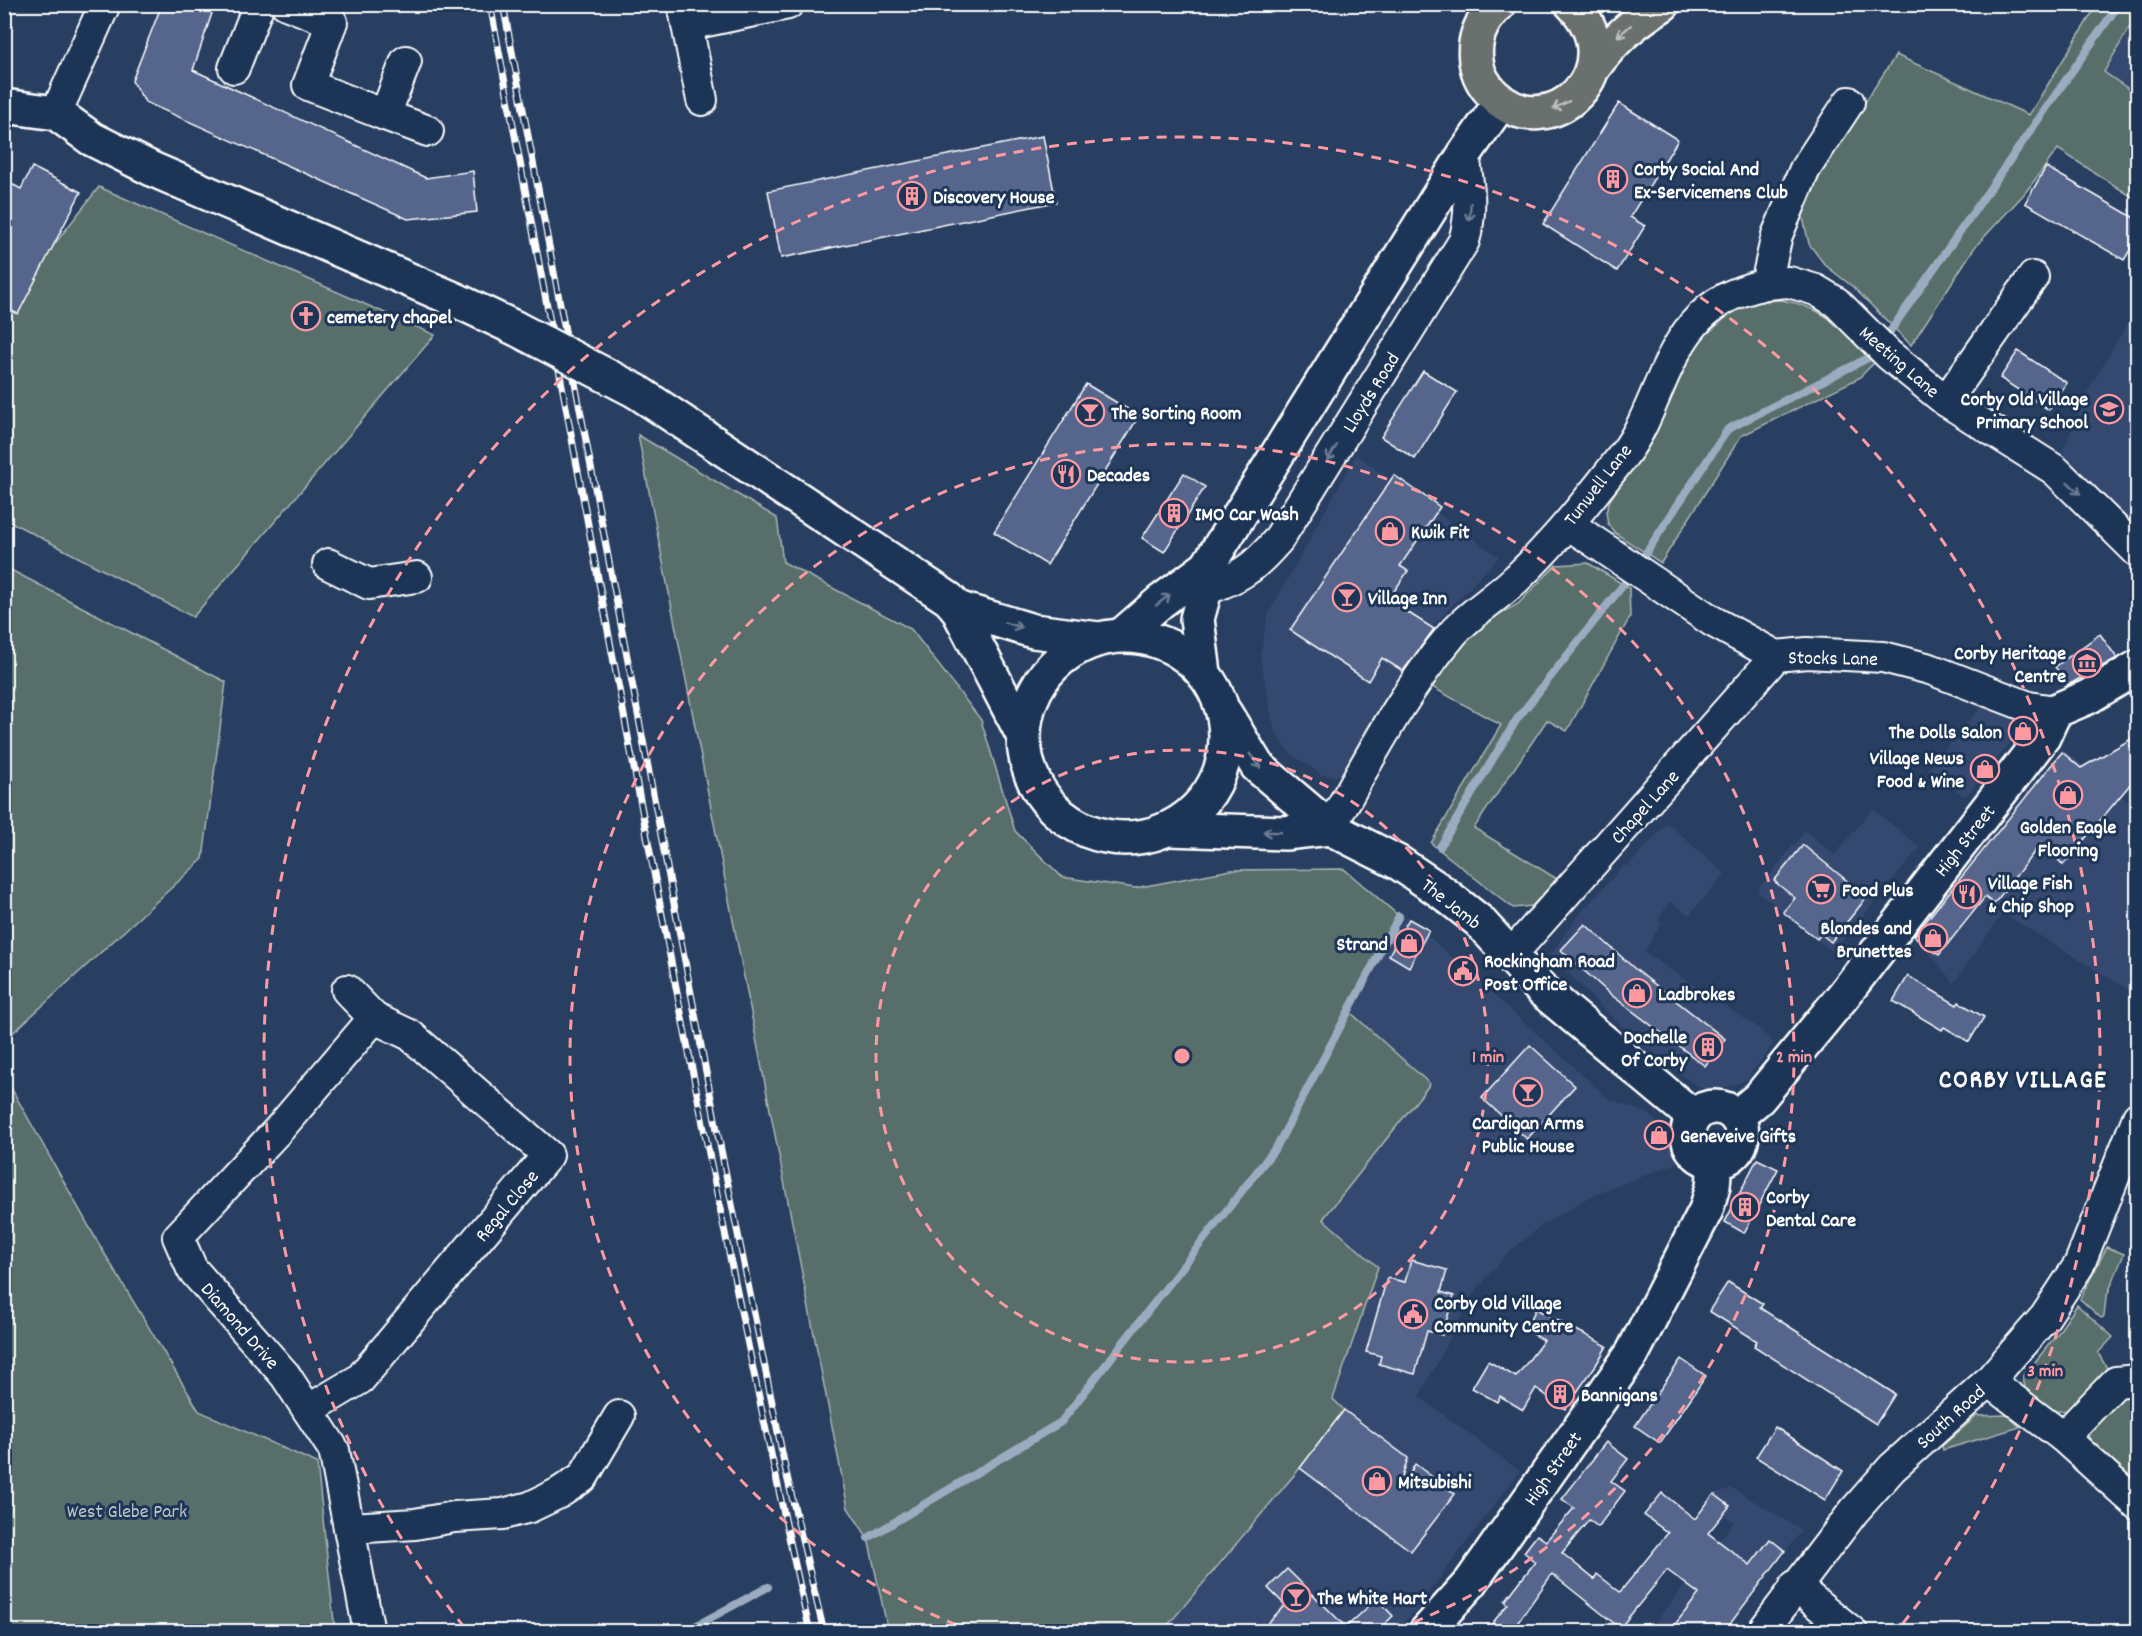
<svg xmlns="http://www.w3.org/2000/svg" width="2142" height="1636" font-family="Dekko,sans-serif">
	<rect width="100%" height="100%" fill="#283f62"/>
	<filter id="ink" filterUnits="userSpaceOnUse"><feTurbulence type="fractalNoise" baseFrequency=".0167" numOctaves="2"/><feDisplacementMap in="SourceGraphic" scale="12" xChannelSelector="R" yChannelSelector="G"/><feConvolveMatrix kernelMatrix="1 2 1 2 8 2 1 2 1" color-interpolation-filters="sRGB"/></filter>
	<g filter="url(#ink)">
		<!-- built -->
		<g fill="#364a6f">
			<path d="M2137,14V200L2104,72Z"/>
			<path d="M2137,309V530L2069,462L2063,450L2092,383Z"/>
			<path d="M1356,455L1499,557L1435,623L1378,708L1346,770L1336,776L1322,775L1290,753L1274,729L1260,656L1268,615Z"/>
			<path d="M1984,704L2027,723L1965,797L1928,769Z"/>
			<path d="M2063,749L2119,796L2137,806V995L2003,913L1954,983L1913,933Z"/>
			<path d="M1872,809L1920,847L1833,952L1757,891L1805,831L1835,855Z"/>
			<path d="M1667,823L1725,874L1689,915L1670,901L1658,920L1662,922L1644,952L1757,1027L1774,1043L1746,1080L1718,1090L1699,1087L1657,1057L1614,1019L1550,955L1578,916L1624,865L1628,867Z"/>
			<path d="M1406,916L1609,1099L1651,1115L1667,1137L1677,1163L1589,1197L1543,1224L1509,1252L1474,1292L1419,1397L1520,1471L1413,1613L1395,1631L1163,1632L1300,1468L1333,1399L1378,1267L1322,1219L1429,1085L1349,1011Z"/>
			<path d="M1732,1488L1802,1530L1724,1631L1648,1632L1734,1522L1708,1502L1714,1494Z"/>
		</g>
		<!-- green -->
		<g fill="#586e6a" stroke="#acb6b4" stroke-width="1.5">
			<path d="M2097,5H2137V14L2104,72L2127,88L2137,100V200L2058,149L2025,193L1975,247L1911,345L1853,287L1825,265L1809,244L1802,213L1812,182L1896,55L2029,115Z"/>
			<path d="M99,187L435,335L193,617L5,519L4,309Z"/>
			<path d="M1781,300C1829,308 1842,330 1874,363L1859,378L1741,436L1661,563L1615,533L1608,524L1606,512L1610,500L1640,456L1693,346L1735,310L1755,302Z"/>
			<path d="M638,435L777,518L783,562L911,629L981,720L1015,831L1062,877L1135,888L1231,870L1344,869L1399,916L1349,1011L1430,1084L1323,1219L1378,1267L1333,1399L1344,1410L1300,1468L1163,1631H888L868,1538L848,1508Z"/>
			<path d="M1588,563L1629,588L1630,617L1567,731L1547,720L1474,828L1557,879L1532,906L1513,908L1431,843L1501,725L1423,682L1459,636L1518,604L1556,565Z"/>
			<path d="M5,567L226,682L203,859L5,1040Z"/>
			<path d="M5,1077L100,1246L199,1411L317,1463L335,1631H5Z"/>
			<path d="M2107,1247L2124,1254L2106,1298L2104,1317L2101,1318L2080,1299Z"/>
			<path d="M2077,1305L2113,1337L2098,1353L2107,1368C2101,1386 2076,1414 2055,1411C2046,1409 2034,1398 2026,1393L2023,1377L2058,1333Z"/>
			<path d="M2137,1393V1490L2091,1444L2088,1433L2090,1423L2110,1399Z"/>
			<path d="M2007,1415L2020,1427L1943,1450L1942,1446L1977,1416Z"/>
		</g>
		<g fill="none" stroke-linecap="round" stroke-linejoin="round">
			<!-- stream -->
			<g stroke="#9bacc0" stroke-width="8">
				<path d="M1884,340L2119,4"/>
				<path d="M1638,565L1728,429L1870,357L1877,349"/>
				<path d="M1440,847L1517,719L1631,575"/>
				<path d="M868,1538L1061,1422L1277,1146L1399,916"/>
				<path d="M684,1632L768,1587"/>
			</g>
		</g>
		<!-- building -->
		<g fill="#55658c" stroke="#fff" stroke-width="1.5">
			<path d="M162,4H215L193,70L426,178L473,171L477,212L408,219L145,102L132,81Z"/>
			<path d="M1619,103L1678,140L1630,217L1645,226L1617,271L1543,224Z"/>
			<path d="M1043,136L1056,202L781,258L768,191Z"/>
			<path d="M32,167L81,192L18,314L4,307V180L21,189Z"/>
			<path d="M2046,167L2138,220V237L2124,260L2025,203Z"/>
			<path d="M2018,351L2067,383L2049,410L2000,378Z"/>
			<path d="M1423,371L1457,392L1415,459L1381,437Z"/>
			<path d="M1086,384L1139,416L1047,565L994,532Z"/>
			<path d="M1184,473L1205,487L1164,552L1142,538Z"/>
			<path d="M1394,475L1440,507L1400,566L1408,571L1388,600L1434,629L1403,671L1382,658L1368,681L1290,630Z"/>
			<path d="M2100,634L2117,658L2068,685L2055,667Z"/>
			<path d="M2138,735V775L2063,865L2042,842L1994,904L1985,897L1939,955L1914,936L2062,752L2081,768Z"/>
			<path d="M1803,845L1867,897L1831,942L1821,934L1817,939L1783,912L1795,898L1774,881Z"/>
			<path d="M1409,919L1429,930L1409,967L1389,955Z"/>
			<path d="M1585,924L1635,969L1725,1039L1705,1066L1610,994L1561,950Z"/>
			<path d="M1908,976L1957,1005L1959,1002L1984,1017L1969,1042L1944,1027L1942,1030L1893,1001Z"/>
			<path d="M1530,1045L1575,1086L1527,1139L1482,1098Z"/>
			<path d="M1757,1159L1778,1169L1744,1233L1725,1222Z"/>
			<path d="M1411,1260L1447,1270L1441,1292L1454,1296L1442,1335L1427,1331L1415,1374L1379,1364L1381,1356L1366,1352L1387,1278L1405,1282Z"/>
			<path d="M1728,1282L1763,1304L1760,1308L1895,1394L1876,1424L1754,1346L1757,1341L1709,1311Z"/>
			<path d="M1536,1309L1607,1346L1596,1365L1565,1409L1536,1388L1523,1410L1500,1396L1497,1402L1472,1388L1488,1361L1516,1377L1544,1340L1525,1330Z"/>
			<path d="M1681,1359L1706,1376L1660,1443L1635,1426Z"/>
			<path d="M1344,1410L1408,1458L1402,1477L1407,1479L1415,1464L1455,1494L1411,1551L1300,1468Z"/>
			<path d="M1775,1427L1843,1471L1825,1500L1756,1457Z"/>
			<path d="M1606,1442L1628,1459L1611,1481L1625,1491L1598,1527L1589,1520L1562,1553L1594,1579L1597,1574L1620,1592L1668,1533L1644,1515L1662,1493L1695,1519L1714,1494L1730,1506L1708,1533L1750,1565L1770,1539L1785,1551L1724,1632H1669L1699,1594L1667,1570L1620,1628L1552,1574L1511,1632H1485L1508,1604L1505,1601L1535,1562L1524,1552L1537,1535L1546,1541L1574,1508L1562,1499Z"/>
			<path d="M1287,1569L1346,1627L1377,1599L1393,1616L1376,1632H1259L1285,1605L1268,1588Z"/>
		</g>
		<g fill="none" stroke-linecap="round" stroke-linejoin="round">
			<!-- street casing -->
			<g stroke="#fff" stroke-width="34">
				<g id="street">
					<path d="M286,4L332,22L308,85L385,115L406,61"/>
					<path d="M683,4L687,25L788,4"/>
					<path d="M687,25L702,100"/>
					<path d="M234,68L259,4"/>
					<path d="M56,113L105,4"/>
					<path d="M385,115L428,131"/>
					<path d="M1766,284L1789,282L1816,290L1836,302L1889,355L1946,401L2055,470L2138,552"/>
					<path d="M1946,401L2033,277"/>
					<path d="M1568,524L1712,621L1776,656L1807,653L1883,657L1930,669L2029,707L2055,711"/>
					<path d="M328,564L369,584L417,577"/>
					<path d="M1205,590C1240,577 1253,569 1278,540L1464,241C1473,210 1469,186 1464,155"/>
					<path d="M1330,828C1368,761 1403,692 1453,633C1471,613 1496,598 1515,580C1555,542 1591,497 1625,453C1653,416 1662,362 1693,325C1713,301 1736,291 1766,284L1777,235L1805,169L1849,102"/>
					<path d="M1511,955L1776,656"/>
					<path d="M1989,1381L2063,1437L2138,1505"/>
					<path d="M308,1410L360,1379L548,1155L410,1035L374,1018L347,990"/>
					<path d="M2063,1437L2116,1382L2138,1380"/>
					<path d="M351,1528L415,1524L454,1517L503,1514L530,1507L559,1493L583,1477L619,1416"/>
					<path d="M1795,1586L1852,1632"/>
					<path d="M369,1632L334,1450L285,1375L192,1269L178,1237L280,1128L374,1018"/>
					<path d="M1762,1632L1854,1511L1892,1468L1989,1381L2045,1317L2079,1265L2138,1117"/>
				</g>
			</g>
			<!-- secondary casing -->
			<g stroke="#fff" stroke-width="38">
				<g id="secondary">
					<path d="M4,106L56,113L92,139L154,170L456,300L515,328"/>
					<path d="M636,391L949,599L957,608L1023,735"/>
					<path d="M957,608L1033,631L1099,639"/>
					<path d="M1122,635L1160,602L1207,567L1464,155L1501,102"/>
					<circle cx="1125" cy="737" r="101"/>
					<path d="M1204,673L1197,619L1205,590L1207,567"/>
					<path d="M1225,713L1257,766L1330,828L1399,863L1442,892L1479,921L1543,991L1694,1117"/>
					<path d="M1169,829L1285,833L1330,828"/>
					<circle cx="1715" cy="1134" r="27"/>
					<path d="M1736,1117L1759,1098L1843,996L2043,737L2055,711L2088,697L2138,667"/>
					<path d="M1426,1632L1471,1582L1632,1354L1706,1210L1713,1186L1715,1162"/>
				</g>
			</g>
			<!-- primary casing -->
			<g stroke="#fff" stroke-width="38">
				<g id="primary">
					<path d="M1499,4C1482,19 1473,38 1476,61C1478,75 1485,87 1495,96C1549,148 1635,68 1572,4"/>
					<path d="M1593,68C1613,40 1634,22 1663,4"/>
				</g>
			</g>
			<!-- street -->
			<use href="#street" stroke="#1d3557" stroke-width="30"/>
			<!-- secondary -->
			<use href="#secondary" stroke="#1d3557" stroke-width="33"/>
			<!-- primary -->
			<use href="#primary" stroke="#6b706d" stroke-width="33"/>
			<!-- rail casing -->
			<g stroke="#fff" stroke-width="7">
				<g id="rail">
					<path d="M490,4C594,547 689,1092 810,1632"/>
					<path d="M503,4L718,1135L786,1472L824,1632"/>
				</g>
			</g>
			<!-- rail -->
			<use href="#rail" stroke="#1d3557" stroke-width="4.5" stroke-dasharray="14" stroke-linecap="butt"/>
			<!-- secondary-bridge casing -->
			<g stroke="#fff" stroke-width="38" stroke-linecap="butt">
				<path id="secondary-bridge" d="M515,328L636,391"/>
			</g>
			<!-- secondary-bridge -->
			<use href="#secondary-bridge" stroke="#1d3557" stroke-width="33"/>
		</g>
		<!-- one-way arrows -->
		<defs><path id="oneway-shaft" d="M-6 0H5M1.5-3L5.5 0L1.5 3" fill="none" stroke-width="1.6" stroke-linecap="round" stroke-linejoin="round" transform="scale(1.5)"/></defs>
		<g stroke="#bcbfbd">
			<use href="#oneway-shaft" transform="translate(1624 31) rotate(140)"/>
			<use href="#oneway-shaft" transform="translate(1561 105) rotate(154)"/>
		</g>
		<g stroke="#6c7c92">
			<use href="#oneway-shaft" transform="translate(1470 212) rotate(95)"/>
			<use href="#oneway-shaft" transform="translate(1332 453) rotate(122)"/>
			<use href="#oneway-shaft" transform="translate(2074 488) rotate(43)"/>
			<use href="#oneway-shaft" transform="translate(1163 600) rotate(-38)"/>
			<use href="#oneway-shaft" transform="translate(1013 625) rotate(17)"/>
			<use href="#oneway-shaft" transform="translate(1255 761) rotate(54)"/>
			<use href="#oneway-shaft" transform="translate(1272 832) rotate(-178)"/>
		</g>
	</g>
	<!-- distance rings -->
	<g fill="none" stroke="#ff9aa2" stroke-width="3" stroke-dasharray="10 8">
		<circle cx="1182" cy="1056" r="306"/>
		<path d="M973 1631A612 612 0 1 1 1391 1631"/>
		<path d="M464 1627A918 918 0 1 1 1900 1627"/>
	</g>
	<!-- icons -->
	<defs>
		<g id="building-ring" transform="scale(1.5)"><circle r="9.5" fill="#1d3557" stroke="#ff9aa2" stroke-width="1.5"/><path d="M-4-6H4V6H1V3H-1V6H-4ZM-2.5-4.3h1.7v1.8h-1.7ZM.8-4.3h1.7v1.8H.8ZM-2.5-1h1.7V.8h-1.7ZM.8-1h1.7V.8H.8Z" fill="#ff9aa2"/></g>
		<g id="church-ring" transform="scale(1.5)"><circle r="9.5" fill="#1d3557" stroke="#ff9aa2" stroke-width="1.5"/><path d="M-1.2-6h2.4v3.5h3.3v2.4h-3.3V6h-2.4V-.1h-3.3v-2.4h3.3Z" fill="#ff9aa2"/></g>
		<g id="school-ring" transform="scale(1.5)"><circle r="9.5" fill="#1d3557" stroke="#ff9aa2" stroke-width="1.5"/><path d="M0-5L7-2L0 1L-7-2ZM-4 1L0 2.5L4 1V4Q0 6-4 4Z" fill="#ff9aa2"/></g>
		<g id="bar-ring" transform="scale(1.5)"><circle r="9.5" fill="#1d3557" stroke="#ff9aa2" stroke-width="1.5"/><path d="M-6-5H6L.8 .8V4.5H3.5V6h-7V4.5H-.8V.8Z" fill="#ff9aa2"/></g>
		<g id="restaurant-ring" transform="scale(1.5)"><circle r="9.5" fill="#1d3557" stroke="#ff9aa2" stroke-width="1.5"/><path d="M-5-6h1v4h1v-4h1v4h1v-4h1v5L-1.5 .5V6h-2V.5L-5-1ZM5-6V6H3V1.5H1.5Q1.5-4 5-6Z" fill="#ff9aa2"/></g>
		<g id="shop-ring" transform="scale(1.5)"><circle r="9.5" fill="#1d3557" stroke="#ff9aa2" stroke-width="1.5"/><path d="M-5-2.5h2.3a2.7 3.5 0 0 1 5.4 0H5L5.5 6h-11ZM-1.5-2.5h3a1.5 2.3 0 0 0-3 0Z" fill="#ff9aa2"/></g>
		<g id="museum-ring" transform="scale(1.5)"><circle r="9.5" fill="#1d3557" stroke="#ff9aa2" stroke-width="1.5"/><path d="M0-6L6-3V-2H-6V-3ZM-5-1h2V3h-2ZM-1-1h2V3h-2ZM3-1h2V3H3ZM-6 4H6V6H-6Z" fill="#ff9aa2"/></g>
		<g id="supermarket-ring" transform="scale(1.5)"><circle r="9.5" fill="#1d3557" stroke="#ff9aa2" stroke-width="1.5"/><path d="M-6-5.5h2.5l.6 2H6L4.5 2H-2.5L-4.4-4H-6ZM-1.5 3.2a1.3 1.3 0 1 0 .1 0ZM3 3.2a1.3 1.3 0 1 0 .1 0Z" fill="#ff9aa2"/></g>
		<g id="civic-ring" transform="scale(1.5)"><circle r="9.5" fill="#1d3557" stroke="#ff9aa2" stroke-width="1.5"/><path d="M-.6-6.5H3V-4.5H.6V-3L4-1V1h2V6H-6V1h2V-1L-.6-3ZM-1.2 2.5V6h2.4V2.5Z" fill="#ff9aa2"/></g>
	</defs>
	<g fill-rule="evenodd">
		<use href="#building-ring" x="1613" y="179"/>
		<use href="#building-ring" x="912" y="196"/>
		<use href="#church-ring" x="306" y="316"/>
		<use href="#school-ring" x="2109" y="409"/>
		<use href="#bar-ring" x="1090" y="412"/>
		<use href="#restaurant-ring" x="1066" y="474"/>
		<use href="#building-ring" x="1174" y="513"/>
		<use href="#shop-ring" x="1390" y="531"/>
		<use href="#bar-ring" x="1347" y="597"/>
		<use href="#museum-ring" x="2087" y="663"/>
		<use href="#shop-ring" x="2023" y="731"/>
		<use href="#shop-ring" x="1985" y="769"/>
		<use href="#shop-ring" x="2068" y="795"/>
		<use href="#supermarket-ring" x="1821" y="889"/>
		<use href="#restaurant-ring" x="1967" y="894"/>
		<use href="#shop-ring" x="1933" y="938"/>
		<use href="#shop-ring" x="1409" y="943"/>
		<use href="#civic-ring" x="1463" y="971"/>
		<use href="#shop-ring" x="1637" y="993"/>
		<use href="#building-ring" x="1708" y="1047"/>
		<use href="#bar-ring" x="1528" y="1092"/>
		<use href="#shop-ring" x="1659" y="1135"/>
		<use href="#building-ring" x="1745" y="1207"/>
		<use href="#civic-ring" x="1413" y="1314"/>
		<use href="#building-ring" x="1560" y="1394"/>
		<use href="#shop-ring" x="1377" y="1481"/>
		<use href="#bar-ring" x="1296" y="1597"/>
	</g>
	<g text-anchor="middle" stroke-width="6" stroke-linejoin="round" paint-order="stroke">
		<!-- poi labels -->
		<g font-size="20" font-weight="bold" fill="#fff" stroke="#1d3557" text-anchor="start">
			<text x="1634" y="175">Corby Social And<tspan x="1634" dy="23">Ex-Servicemens Club</tspan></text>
			<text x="933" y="203">Discovery House</text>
			<text x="327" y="323">cemetery chapel</text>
			<text x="2088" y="405" text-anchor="end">Corby Old Village<tspan x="2088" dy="23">Primary School</tspan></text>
			<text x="1111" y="419">The Sorting Room</text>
			<text x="1087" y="481">Decades</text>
			<text x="1195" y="520">IMO Car Wash</text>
			<text x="1411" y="538">Kwik Fit</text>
			<text x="1368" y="604">Village Inn</text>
			<text x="2066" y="659" text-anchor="end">Corby Heritage<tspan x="2066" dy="23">Centre</tspan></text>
			<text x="2002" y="738" text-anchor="end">The Dolls Salon</text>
			<text x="1964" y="764" text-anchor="end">Village News<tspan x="1964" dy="23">Food &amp; Wine</tspan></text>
			<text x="2068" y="833" text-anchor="middle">Golden Eagle<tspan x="2068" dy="23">Flooring</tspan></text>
			<text x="1988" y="889">Village Fish<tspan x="1988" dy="23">&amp; Chip Shop</tspan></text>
			<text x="1842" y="896">Food Plus</text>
			<text x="1912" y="934" text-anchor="end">Blondes and<tspan x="1912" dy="23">Brunettes</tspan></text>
			<text x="1388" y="950" text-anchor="end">Strand</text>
			<text x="1484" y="967">Rockingham Road<tspan x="1484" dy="23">Post Office</tspan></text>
			<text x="1658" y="1000">Ladbrokes</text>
			<text x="1687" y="1043" text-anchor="end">Dochelle<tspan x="1687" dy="23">Of Corby</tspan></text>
			<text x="1528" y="1129" text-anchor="middle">Cardigan Arms<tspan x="1528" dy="23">Public House</tspan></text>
			<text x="1680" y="1142">Geneveive Gifts</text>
			<text x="1766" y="1203">Corby<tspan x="1766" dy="23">Dental Care</tspan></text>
			<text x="1434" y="1309">Corby Old Village<tspan x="1434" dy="23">Community Centre</tspan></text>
			<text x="1581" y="1401">Bannigans</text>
			<text x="1398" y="1488">Mitsubishi</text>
			<text x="1317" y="1604">The White Hart</text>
		</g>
		<!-- street labels -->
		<g font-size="20" fill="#fff" stroke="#1d3557">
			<text transform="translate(1900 361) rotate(41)" y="7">Meeting Lane</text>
			<text transform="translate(1370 392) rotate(-58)" y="7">Lloyds Road</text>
			<text transform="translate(1597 484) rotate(-52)" y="7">Tunwell Lane</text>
			<text transform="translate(1833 657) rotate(1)" y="7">Stocks Lane</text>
			<text transform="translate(1644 806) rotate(-48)" y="7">Chapel Lane</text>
			<text transform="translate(1964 840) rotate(-52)" y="7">High Street</text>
			<text transform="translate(1452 903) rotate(38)" y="7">The Jamb</text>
			<text transform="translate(506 1205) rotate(-50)" y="7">Regal Close</text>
			<text transform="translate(241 1325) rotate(49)" y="7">Diamond Drive</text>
			<text transform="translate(1950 1416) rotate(-42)" y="7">South Road</text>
			<text transform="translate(1552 1468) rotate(-55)" y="7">High Street</text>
		</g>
		<!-- park labels -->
		<g font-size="20" fill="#bcc5c3" stroke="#1d3557">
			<text x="127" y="1517">West Glebe Park</text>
		</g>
		<!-- district labels -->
		<g font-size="26" font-weight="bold" letter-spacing="1.5" fill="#fff" stroke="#1d3557">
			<text x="2023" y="1087">CORBY VILLAGE</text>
		</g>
	</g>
	<circle cx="1182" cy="1056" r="9" fill="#ff9aa2" stroke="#1d3557" stroke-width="3"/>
	<g font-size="18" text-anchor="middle" font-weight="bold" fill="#ff9aa2" stroke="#1d3557" stroke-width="6" stroke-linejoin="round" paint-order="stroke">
		<text x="1488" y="1062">1 min</text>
		<text x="1794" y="1062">2 min</text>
		<text x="2045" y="1376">3 min</text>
	</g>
	<!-- margin -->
	<rect width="2142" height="1636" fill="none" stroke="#1d3557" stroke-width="24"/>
	<rect x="12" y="12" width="2118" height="1612" fill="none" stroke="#fff" stroke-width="2" filter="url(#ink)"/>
</svg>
